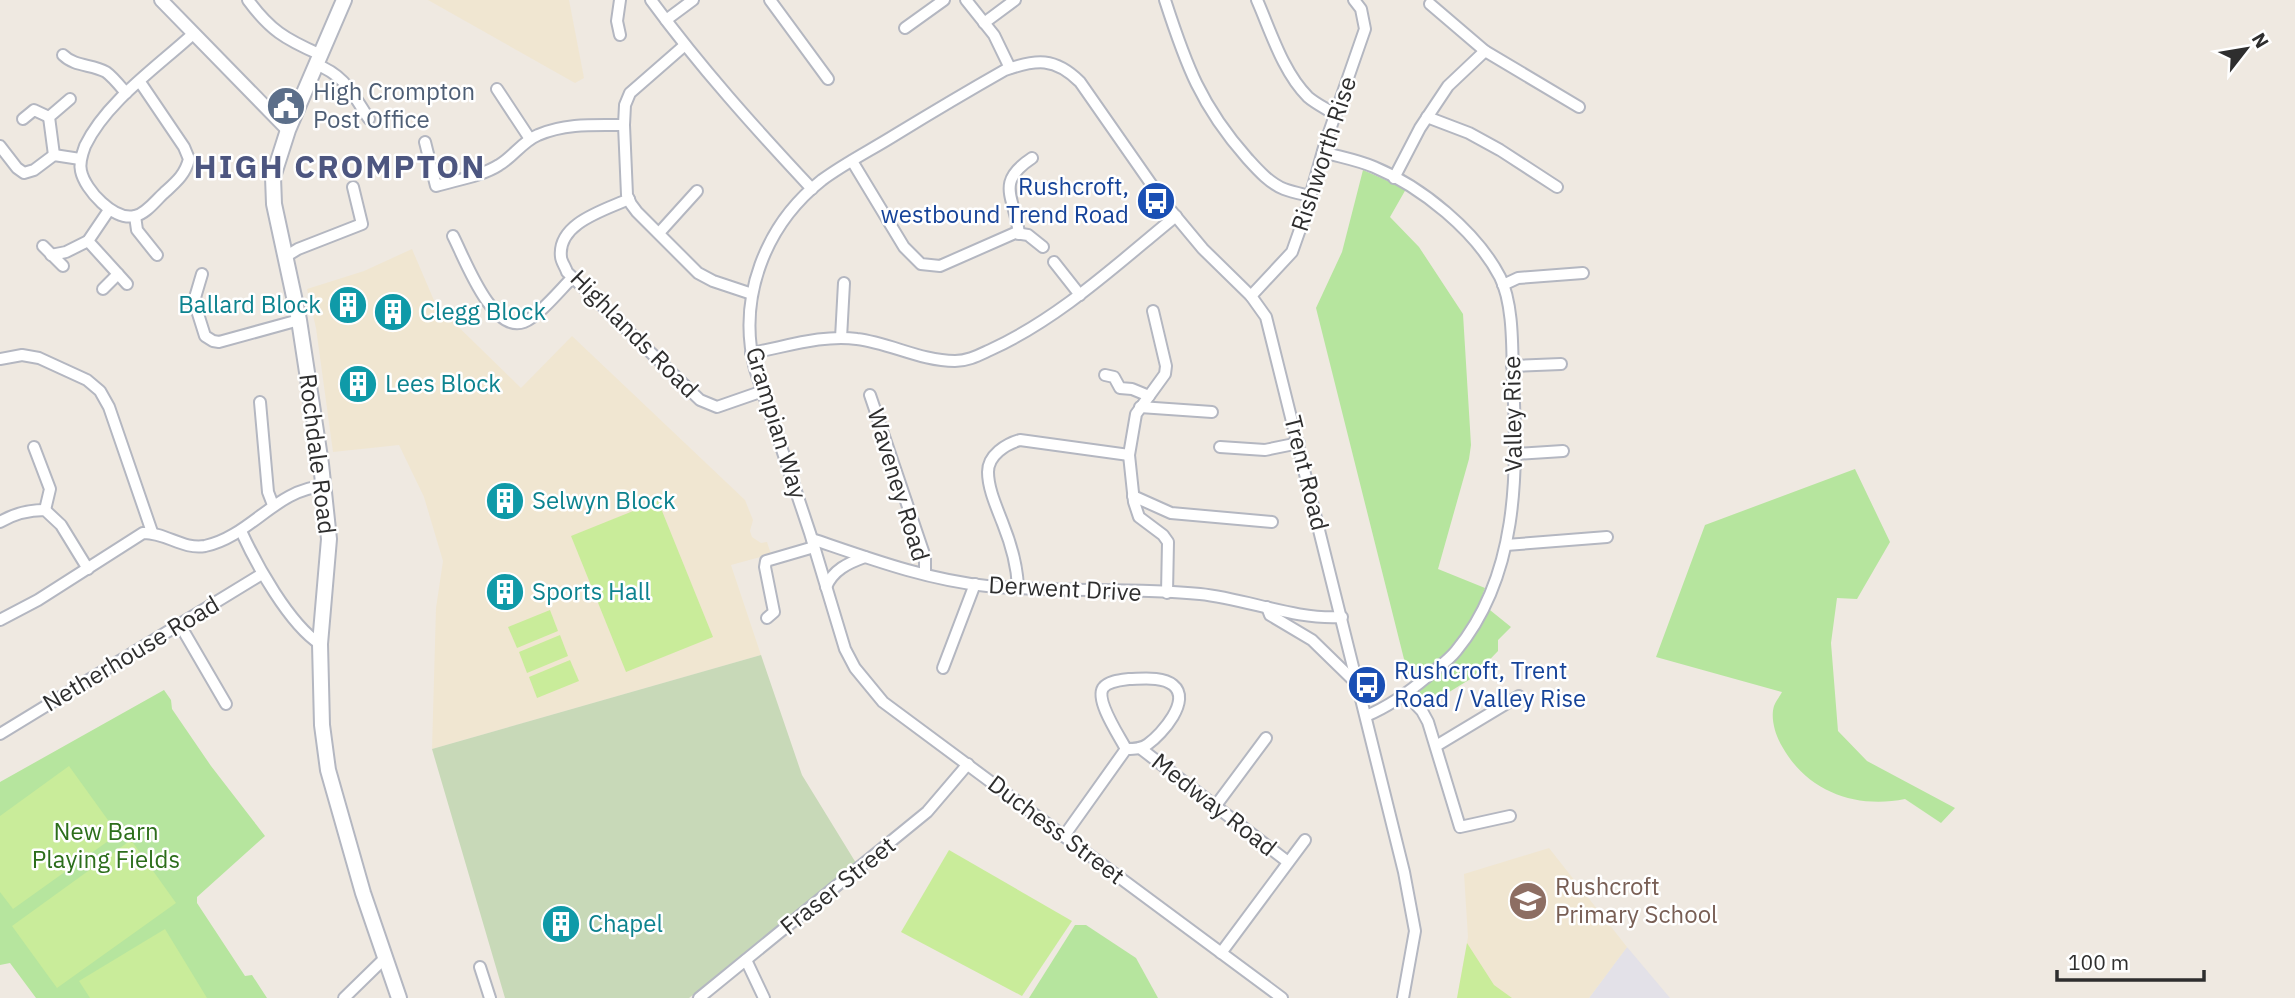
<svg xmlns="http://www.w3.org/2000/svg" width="2295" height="998" font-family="'IBM Plex Sans',sans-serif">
	<rect width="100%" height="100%" fill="#efe9e1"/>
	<!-- industrial -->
	<path fill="#e3e1e8" d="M1627,947L1670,998H1589Z"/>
	<!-- education -->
	<g fill="#f0e6d1">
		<path d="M428,0H569L584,78L575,83Z"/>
		<path d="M412,249L436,305L521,388L572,336L745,500L753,520L750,531L752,537L761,543L767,542L771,554L731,565L761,655L432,749L436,608L443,561L424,497L399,445L333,452L316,328L307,289L364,271Z"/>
		<path d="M1549,848L1627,947L1589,998H1457L1468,937L1464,874Z"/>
	</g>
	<!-- green -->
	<g fill="#b6e59e">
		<path d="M1363,170L1406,189L1390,217L1419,247L1463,314L1471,445L1469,459L1438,569L1485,588L1480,602L1511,627L1498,640V651L1472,678L1428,705L1420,693L1417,673L1409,679L1316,308L1342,252Z"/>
		<path d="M1855,469L1890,542L1857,599L1837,598L1831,643L1838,731L1867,761L1955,808L1941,823L1905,799C1857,809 1808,792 1783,748C1776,737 1770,719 1774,706C1776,701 1780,696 1782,692L1656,657L1705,525Z"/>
		<path d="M164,690L171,700L172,709L211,766L265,836L197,897V903L245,976L252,975L267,998H36L10,963L0,965V782Z"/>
		<path d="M1075,925H1086L1136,958L1158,998H1029Z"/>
	</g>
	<!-- cemetery -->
	<path fill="#c8d9b8" d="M761,655L802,775L856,863L689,998H505L432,749Z"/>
	<!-- pitch -->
	<g fill="#c9ec9a">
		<path d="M658,501L713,637L626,672L571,536Z"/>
		<path d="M550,610L558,631L517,648L508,627Z"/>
		<path d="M560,635L568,656L527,673L519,652Z"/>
		<path d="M570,660L579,681L537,698L529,677Z"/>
		<path d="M69,766L118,834L13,909L0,892V816Z"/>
		<path d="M131,840L176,903L57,988L12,926Z"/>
		<path d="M949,850L1072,921L1022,996L901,932Z"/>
		<path d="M165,929L207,998H90L79,981Z"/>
		<path d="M1467,943L1494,985L1512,998H1457Z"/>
	</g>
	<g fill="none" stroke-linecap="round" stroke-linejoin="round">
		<!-- minor casing -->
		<g stroke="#b4b7c1" stroke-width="14">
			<g id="minor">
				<path d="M248,0C270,30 285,39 319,54"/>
				<path d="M651,0C700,67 755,128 812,189"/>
				<path d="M770,0L828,79"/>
				<path d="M966,0L994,35L1010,68"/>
				<path d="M1165,0C1186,65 1201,106 1247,158C1257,169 1269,183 1284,189C1292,192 1302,194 1310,196"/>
				<path d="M1257,0C1271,32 1283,72 1308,97C1316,104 1327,109 1336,115"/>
				<path d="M1430,4L1485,51L1579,107"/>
				<path d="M666,20L693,0"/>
				<path d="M984,23L1015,0"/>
				<path d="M905,28L944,0"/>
				<path d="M620,35L617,21L620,0"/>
				<path d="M685,45L630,93L625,105L624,125L627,195L631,204L637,212L698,273L713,281L752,294"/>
				<path d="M63,55C75,67 92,64 106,72C113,77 120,86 126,93"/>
				<path d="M315,64C345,75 352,93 369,119"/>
				<path d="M140,82L184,147L189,159C185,175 176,182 164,193C156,200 146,214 135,216C114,221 85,190 81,171C79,163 82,154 85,146C106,102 157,67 193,34"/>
				<path d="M497,89L530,139"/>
				<path d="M1427,117L1469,133L1500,150L1557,187"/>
				<path d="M23,119L34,110L49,117"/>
				<path d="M425,142L436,186C456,180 482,176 499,165C513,157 523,141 538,135C565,123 595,125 624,125"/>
				<path d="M0,146L17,168L24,173L34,170L54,155L80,159"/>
				<path d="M1323,152C1340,157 1358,160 1374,167C1422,187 1476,231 1500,277C1514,305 1512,351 1513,382C1518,475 1518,576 1456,651C1448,661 1437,668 1428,676C1408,693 1390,706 1366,716"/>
				<path d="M54,155L49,117L70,99"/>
				<path d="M852,161L904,247L921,264L940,266L1015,233L1028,235L1043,247"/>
				<path d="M1394,178L1420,128L1448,86L1485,51"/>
				<path d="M629,199C605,210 557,223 561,257C561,261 566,268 567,272L700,400L717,407L763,391"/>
				<path d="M135,216L137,230L157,255"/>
				<path d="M659,233L697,191"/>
				<path d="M1019,234C1015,197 994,183 1032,158"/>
				<path d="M453,236C464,257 492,334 524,322C539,316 560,290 572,278"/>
				<path d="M88,241L118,274"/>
				<path d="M43,246L63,266"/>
				<path d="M51,255L66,252L88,241L109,210"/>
				<path d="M285,257L298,249L362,224L353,187"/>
				<path d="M1054,262L1080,295"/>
				<path d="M202,274L194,301L205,336L213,341L219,342L299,320"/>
				<path d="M1503,285L1518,278L1583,273"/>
				<path d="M103,289L118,274L127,284"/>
				<path d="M1251,296L1292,252L1304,218L1325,144L1365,29L1361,9L1354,0"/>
				<path d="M1153,311L1166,366L1165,374L1136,414L1129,455L1134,502L1139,517L1163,535L1168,542L1167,593"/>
				<path d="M841,338L844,283"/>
				<path d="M751,353C785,347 823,334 857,339C890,343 921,361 955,361C968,361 979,355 990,350C1060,318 1117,264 1176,216"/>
				<path d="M0,359L22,355L39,358L87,380L100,391L109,407L152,532"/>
				<path d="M1512,366L1561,364"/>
				<path d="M1105,375L1114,377L1120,388L1132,389L1149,396"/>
				<path d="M870,395L925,557V574"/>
				<path d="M260,402L268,492L273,505"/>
				<path d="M1140,407L1212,412"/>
				<path d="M34,447L50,489L45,510"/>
				<path d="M1220,447L1265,450L1299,443"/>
				<path d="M1515,454L1563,451"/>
				<path d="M1133,496L1171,513L1272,522"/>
				<path d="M0,522C15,513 28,510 45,510L61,525L88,569"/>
				<path d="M241,531C256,564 289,624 320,644"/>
				<path d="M812,539C868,558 927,580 987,586C1058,593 1130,587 1200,594C1248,599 1294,620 1342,617"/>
				<path d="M1506,545L1607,537"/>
				<path d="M826,587C833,570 848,563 865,557"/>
				<path d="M1018,587C1017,565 1011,544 1003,524C997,508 988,489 988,472C988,455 1006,444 1020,440L1129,455"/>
				<path d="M1267,607L1270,615L1312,640L1351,678L1357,680"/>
				<path d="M767,618L774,612L765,567L766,561L814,547"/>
				<path d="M0,620L38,600L143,533C165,532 183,550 205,546C251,536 276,489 324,486"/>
				<path d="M180,625L226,704"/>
				<path d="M943,668L975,584"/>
				<path d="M1129,679C1141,679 1162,676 1173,685C1192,700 1162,734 1148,744C1142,749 1134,749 1126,749C1120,737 1095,701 1103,688C1108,681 1121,680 1129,679Z"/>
				<path d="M1406,694L1422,711L1428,722L1460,827L1510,816"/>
				<path d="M0,734L262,574"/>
				<path d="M1436,746L1519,696"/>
				<path d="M1140,748L1288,862"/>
				<path d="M1214,808L1266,738"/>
				<path d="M1064,836L1126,749"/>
				<path d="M1221,953L1305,840"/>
				<path d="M746,960L764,998"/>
				<path d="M480,967L490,998"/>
				<path d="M344,998L385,958"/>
				<path d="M699,998L927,812L968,764"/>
				<path d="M1282,998L883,702L855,668L845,649L810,533L755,369C737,298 765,225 822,180C845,163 871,150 895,135C931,113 968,91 1005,70C1036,59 1055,57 1080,82L1163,201L1203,249L1251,296L1266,317L1404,872L1415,931L1403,998"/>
			</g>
		</g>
		<!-- tertiary casing -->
		<g stroke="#b4b7c1" stroke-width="16">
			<path id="tertiary" d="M161,0L288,130"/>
		</g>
		<!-- secondary casing -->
		<g stroke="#b4b7c1" stroke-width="18">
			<path id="secondary" d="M344,0L288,130L273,177L274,204L299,320L321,464L329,539L320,644L322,725L328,770L363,893L399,998"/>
		</g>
		<!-- minor -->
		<use href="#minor" stroke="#fff" stroke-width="10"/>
		<!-- tertiary -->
		<use href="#tertiary" stroke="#fff" stroke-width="12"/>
		<!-- secondary -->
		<use href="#secondary" stroke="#fff" stroke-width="14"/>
	</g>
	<!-- icons -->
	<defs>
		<g id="civic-disc" transform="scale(2.0125)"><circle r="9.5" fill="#5c6f8a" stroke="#fff"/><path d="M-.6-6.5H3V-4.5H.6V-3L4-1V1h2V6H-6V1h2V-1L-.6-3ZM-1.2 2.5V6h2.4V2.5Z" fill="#fff"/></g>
		<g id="bus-disc" transform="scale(2.0125)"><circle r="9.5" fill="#1a4fb4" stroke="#fff"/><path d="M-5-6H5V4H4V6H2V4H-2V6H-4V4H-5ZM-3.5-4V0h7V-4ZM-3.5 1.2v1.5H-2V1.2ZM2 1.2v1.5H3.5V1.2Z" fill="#fff"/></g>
		<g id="building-disc" transform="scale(2.0125)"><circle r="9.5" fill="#0f9aa8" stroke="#fff"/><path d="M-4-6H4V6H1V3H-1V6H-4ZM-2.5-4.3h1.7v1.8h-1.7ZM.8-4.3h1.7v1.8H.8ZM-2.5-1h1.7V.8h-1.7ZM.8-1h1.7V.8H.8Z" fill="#fff"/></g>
		<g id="school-disc" transform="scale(2.0125)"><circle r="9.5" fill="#8d6e63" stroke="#fff"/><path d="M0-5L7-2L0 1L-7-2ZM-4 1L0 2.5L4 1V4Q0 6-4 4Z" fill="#fff"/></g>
	</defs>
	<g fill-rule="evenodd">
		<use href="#civic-disc" x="286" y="106"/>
		<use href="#bus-disc" x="1156" y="201"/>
		<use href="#building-disc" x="348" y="305"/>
		<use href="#building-disc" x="393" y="312"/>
		<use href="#building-disc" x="358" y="384"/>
		<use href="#building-disc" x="505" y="501"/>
		<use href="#building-disc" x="505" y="592"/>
		<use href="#bus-disc" x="1367" y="685"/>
		<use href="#school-disc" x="1528" y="901"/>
		<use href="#building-disc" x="561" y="924"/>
	</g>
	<g text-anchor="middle" stroke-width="5" stroke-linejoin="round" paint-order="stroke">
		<!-- service labels -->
		<g font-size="24" fill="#4e5e75" stroke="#fff" text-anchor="start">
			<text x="313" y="100">High Crompton<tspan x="313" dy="28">Post Office</tspan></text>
		</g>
		<!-- street labels -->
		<g font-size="24" fill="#2e2e2e" stroke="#fff">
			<text transform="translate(1324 154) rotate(-72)" y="8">Rishworth Rise</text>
			<text transform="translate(634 334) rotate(45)" y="8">Highlands Road</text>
			<text transform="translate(1513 414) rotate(-91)" y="8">Valley Rise</text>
			<text transform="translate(776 423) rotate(73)" y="8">Grampian Way</text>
			<text transform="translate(317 454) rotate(83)" y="8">Rochdale Road</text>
			<text transform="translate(1306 473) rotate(76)" y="8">Trent Road</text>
			<text transform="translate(898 485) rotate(73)" y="8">Waveney Road</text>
			<text transform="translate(1065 589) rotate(3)" y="8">Derwent Drive</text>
			<text transform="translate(131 654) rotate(-31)" y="8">Netherhouse Road</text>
			<text transform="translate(1214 805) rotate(38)" y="8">Medway Road</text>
			<text transform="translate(1056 830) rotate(37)" y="8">Duchess Street</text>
			<text transform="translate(838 886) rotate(-39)" y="8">Fraser Street</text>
		</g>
		<!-- transit labels -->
		<g font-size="24" fill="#164399" stroke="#fff" text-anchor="end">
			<text x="1129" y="195">Rushcroft,<tspan x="1129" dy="28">westbound Trend Road</tspan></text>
			<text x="1394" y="679" text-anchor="start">Rushcroft, Trent<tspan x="1394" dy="28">Road / Valley Rise</tspan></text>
		</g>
		<!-- culture labels -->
		<g font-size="24" fill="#0d838f" stroke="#fff" text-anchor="start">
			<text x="321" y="313" text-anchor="end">Ballard Block</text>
			<text x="420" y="320">Clegg Block</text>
			<text x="385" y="392">Lees Block</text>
			<text x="532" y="509">Selwyn Block</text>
			<text x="532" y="600">Sports Hall</text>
			<text x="588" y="932">Chapel</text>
		</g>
		<!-- park labels -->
		<g font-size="24" fill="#2c6e1b" stroke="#fff">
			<text x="106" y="840">New Barn<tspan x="106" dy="28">Playing Fields</tspan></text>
		</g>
		<!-- education labels -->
		<g font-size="24" fill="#785e54" stroke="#fff" text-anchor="start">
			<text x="1555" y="895">Rushcroft<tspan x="1555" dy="28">Primary School</tspan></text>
		</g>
		<!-- district labels -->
		<g font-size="32" font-weight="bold" letter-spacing="2" fill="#4d5680" stroke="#fff">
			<text x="340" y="178">HIGH CROMPTON</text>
		</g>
	</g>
	<!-- north arrow -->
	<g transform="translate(2246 49) rotate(59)" stroke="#ffffff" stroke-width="5" paint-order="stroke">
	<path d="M0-5L12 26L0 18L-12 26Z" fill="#2e2e2e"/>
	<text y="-10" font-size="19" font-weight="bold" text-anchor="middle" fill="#2e2e2e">N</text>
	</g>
	<!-- scale -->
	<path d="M2057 970v10h147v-10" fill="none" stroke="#2e2e2e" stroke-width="3.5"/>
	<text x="2068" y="970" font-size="21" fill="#2e2e2e" stroke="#ffffff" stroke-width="5" paint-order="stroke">100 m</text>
</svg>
